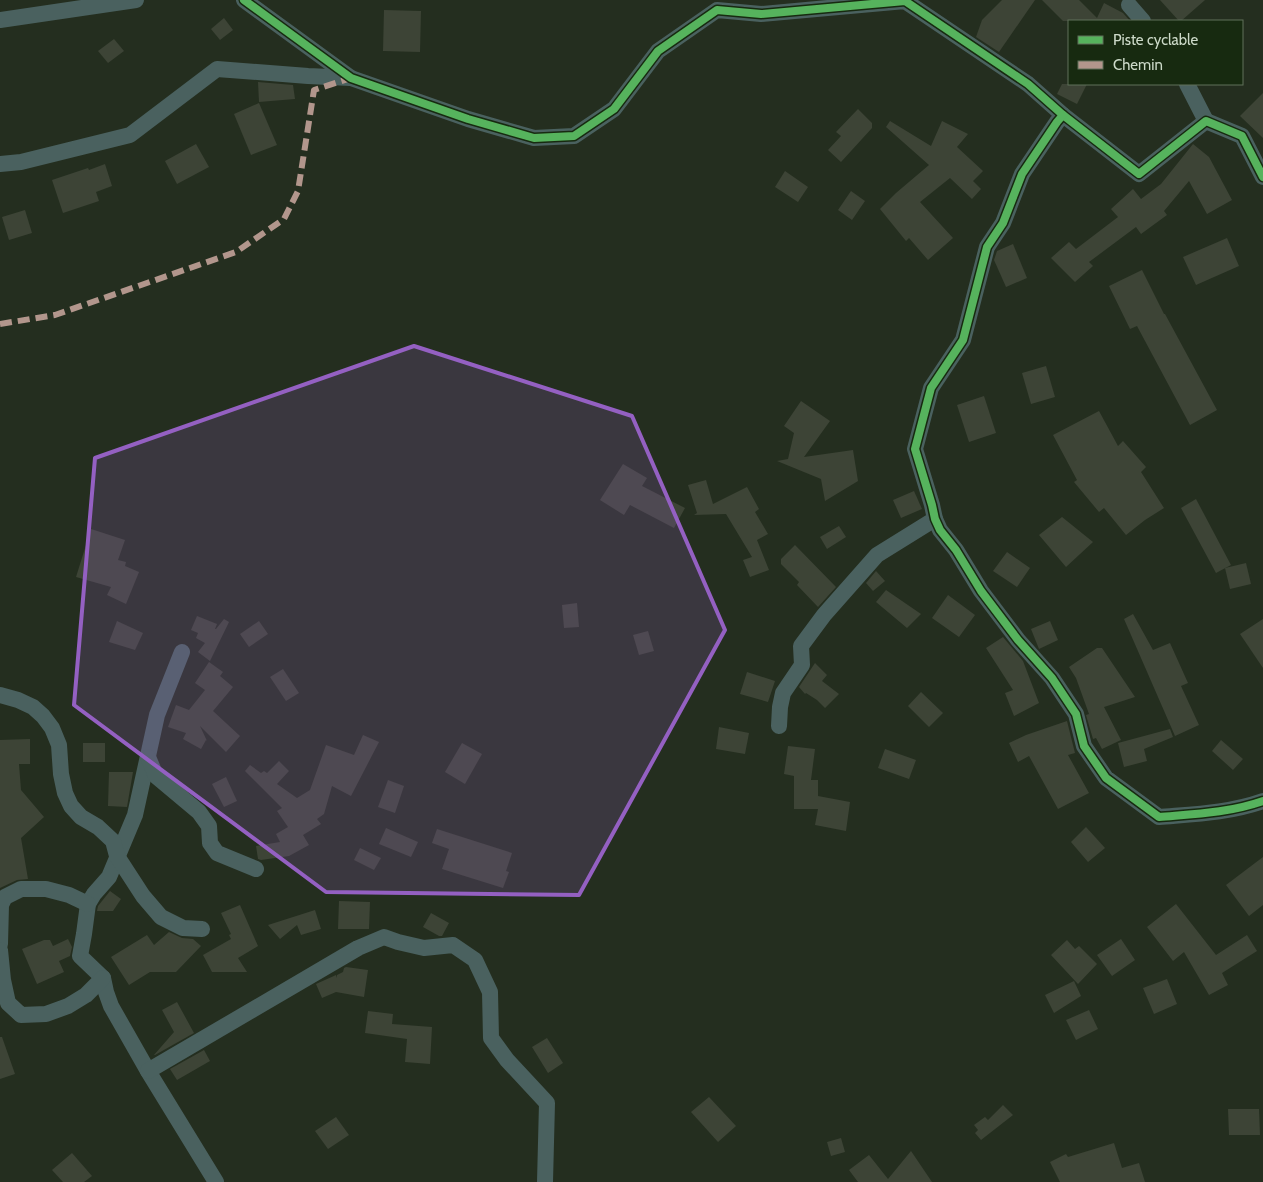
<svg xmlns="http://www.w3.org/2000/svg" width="1263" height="1182" font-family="Cabin,sans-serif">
	<rect width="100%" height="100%" fill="#242e1f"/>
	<!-- building -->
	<g fill="#3d4436">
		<path d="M1002,0H1035L999,52L976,37L982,20Z"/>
		<path d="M1042,0H1079L1097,18L1104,3L1123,13L1130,21H1063Z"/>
		<path d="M1160,0H1205L1181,21H1179Z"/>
		<path d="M384,10L421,11L420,52L383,51Z"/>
		<path d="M224,18L233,30L220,40L211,29Z"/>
		<path d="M114,39L124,51L108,63L98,51Z"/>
		<path d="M258,82L293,85L295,99L259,102Z"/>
		<path d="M1062,84H1087L1077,104L1057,94Z"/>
		<path d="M1263,93V138L1240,116Z"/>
		<path d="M259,103L277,145L251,155L234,114Z"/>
		<path d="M858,109L872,123V128L841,162L828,150L841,136L836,132Z"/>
		<path d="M890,121L931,146L942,121L968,134L957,147L983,171L973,181L981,189L972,199L950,178L920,202L953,238L928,260L909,238L906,241L880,209L896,193L929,165L886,127Z"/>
		<path d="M196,144L209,167L177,184L165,161Z"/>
		<path d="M1193,144L1209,157L1232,200L1207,214L1189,181L1164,211L1167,215L1141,234L1136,227L1089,262L1093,266L1075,282L1051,258L1069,242L1076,249L1118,217L1111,209L1133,189L1141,199L1161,184Z"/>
		<path d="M105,164L112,186L96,192L99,201L63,213L52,180L88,168L89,170Z"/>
		<path d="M785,171L808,187L798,202L775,187Z"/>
		<path d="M851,191L865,201L852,220L838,210Z"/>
		<path d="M25,210L32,233L9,240L2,217Z"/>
		<path d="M1227,238L1239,266L1196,285L1183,257Z"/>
		<path d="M1013,244L1027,278L1006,287L994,260L997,251Z"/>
		<path d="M1142,270L1164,314H1165L1217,410L1190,425L1137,326L1130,329L1109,286Z"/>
		<path d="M1046,366L1055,397L1031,404L1022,373Z"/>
		<path d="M984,396L996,433L969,442L957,405Z"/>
		<path d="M801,401L830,421L804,457L853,450L858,481L825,501L821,479L777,461L788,459L794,433L784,426Z"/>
		<path d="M1099,411L1118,446L1123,441L1146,467L1141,472L1164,508L1145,520L1126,535L1104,508L1099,512L1074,482L1077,480L1053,435Z"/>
		<path d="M623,464L647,478L642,486L685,508L674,528L630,505L624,515L600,500Z"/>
		<path d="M706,480L713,504L747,487L759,509L755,512L768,534L757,540L769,570L750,577L743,560L752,557L726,514L694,515L697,513L688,485Z"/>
		<path d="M914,491L922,509L901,518L893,500Z"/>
		<path d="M1196,499L1231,565L1216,573L1181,508Z"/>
		<path d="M1062,517L1093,542L1066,567L1039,535Z"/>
		<path d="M839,526L846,537L827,549L820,537Z"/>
		<path d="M91,529L125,540L118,560L126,562L125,566L139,572L126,604L107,595L111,587L76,577Z"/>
		<path d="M795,545L836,587L818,607L797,585L799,582L781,564V559Z"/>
		<path d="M1007,552L1030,568L1017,587L993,571Z"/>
		<path d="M1246,563L1251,584L1230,589L1225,568Z"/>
		<path d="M876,571L885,581L873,591L866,583Z"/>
		<path d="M886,590L921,614L907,628L876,602Z"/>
		<path d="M948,595L975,615L959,637L932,618Z"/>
		<path d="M577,603L579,627L564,628L562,605Z"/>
		<path d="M1133,614L1153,650L1170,643L1188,683L1181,686L1199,725L1175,736L1124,619Z"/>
		<path d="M197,616L217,624L215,629H216L224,619L229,622L210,661L198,652L205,643L196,638L198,633L191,630Z"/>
		<path d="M1263,619V668L1240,634Z"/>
		<path d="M117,621L143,633L135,650L109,642Z"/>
		<path d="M259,621L268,634L249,647L240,634Z"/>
		<path d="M1050,621L1058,640L1039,649L1031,629Z"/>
		<path d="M648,631L654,651L639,655L633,635Z"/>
		<path d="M1003,637L1023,661L1039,703L1014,716L1005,693L1013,690L986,648Z"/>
		<path d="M1097,648H1102L1135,697L1104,707L1121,740L1102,749L1096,738L1093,739L1086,715L1089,714L1076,678L1069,667Z"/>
		<path d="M209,662L223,672L220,676L233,687L213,711L240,736L226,752L200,726L207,741L206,740L201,749L183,739L186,733L168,727L176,705L189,710L205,690L195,683Z"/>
		<path d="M815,663L827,675L822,681L839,694L825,708L817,700L806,693L805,694L799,687Z"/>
		<path d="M283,669L299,693L286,701L270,677Z"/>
		<path d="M747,672L775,681L768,702L740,694Z"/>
		<path d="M921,692L943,713L929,727L908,706Z"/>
		<path d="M1067,721L1075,753L1068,755L1089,793L1058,809L1029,756L1018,762L1009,743L1026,735Z"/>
		<path d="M719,727L749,733L745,754L716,749Z"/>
		<path d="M1170,729L1173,737L1144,749L1147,761L1124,767L1118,743Z"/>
		<path d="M363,735L379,742L351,796L332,786L324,814L317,819L321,824L303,835L309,845L289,856L261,860L258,859L256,846L280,842L276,834L288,827L277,811L282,808L245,771L250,765L261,773L264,771L267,773L279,761L289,771L277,784L297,798L310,790L326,745L354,755Z"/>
		<path d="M30,739V764H19L21,790L44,817L21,838L28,879L17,880L0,888V740Z"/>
		<path d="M1221,740L1243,759L1233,770L1212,751Z"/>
		<rect x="83" y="743" width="22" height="19"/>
		<path d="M462,743L482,754L465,784L445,772Z"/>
		<path d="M788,746L815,749L811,780H818V796L850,802L846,831L815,825L818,809H794V776L784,774Z"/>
		<path d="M885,749L916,760L909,779L878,768Z"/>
		<path d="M109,772H133L127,807L108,806Z"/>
		<path d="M226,777L237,801L224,807L212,784Z"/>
		<path d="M388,780L404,786L395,813L378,807Z"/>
		<path d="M1086,827L1105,848L1088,862L1071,842Z"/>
		<path d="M386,828L418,842L411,857L379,844Z"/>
		<path d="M437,829L512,853L506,871L509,872L503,888L442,869L449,849L432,843Z"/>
		<path d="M360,848L381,858L374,870L354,860Z"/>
		<path d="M1263,857V905L1249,916L1226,885Z"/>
		<path d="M110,891L121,899L113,911H97L98,906Z"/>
		<path d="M339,901L370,902L369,929H338Z"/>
		<path d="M1176,904L1216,955L1247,935L1257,951L1222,973L1228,985L1209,995L1184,952L1173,961L1147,927Z"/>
		<path d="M240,905L258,946L238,958L247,972H212L203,955L231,939L229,935L231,934L221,913Z"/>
		<path d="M315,910L321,929L301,935L297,925L280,939L268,925Z"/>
		<path d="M431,913L449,923L442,936H439L423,927Z"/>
		<path d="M169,932L182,938L193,939L201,946L176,972H150L129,985L111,957L147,935L154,945Z"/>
		<path d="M68,939L72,947L70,956L59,961L64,972L37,984L22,949L44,940H50L53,946Z"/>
		<path d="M1121,939L1135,960L1112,976L1097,955Z"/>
		<path d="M1067,940L1075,949L1079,946L1097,964L1078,984L1051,955Z"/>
		<path d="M346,967L368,970L364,997L336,992L322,998L316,984L336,975L337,978V975L343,972L344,968Z"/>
		<path d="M1167,979L1177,1004L1154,1014L1143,988Z"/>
		<path d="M1074,981L1081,996L1054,1013L1045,995Z"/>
		<path d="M177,1002L194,1033L155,1055H154L174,1032L162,1010Z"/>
		<path d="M1089,1010L1098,1029L1076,1040L1066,1020Z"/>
		<path d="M368,1011L393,1014L392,1024L432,1027L430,1064L405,1062L407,1039L365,1033Z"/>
		<path d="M0,1037H2L15,1074L0,1079Z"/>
		<path d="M547,1038L563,1063L548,1073L532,1047Z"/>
		<path d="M204,1050L210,1061L177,1080L170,1069Z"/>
		<path d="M709,1097L736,1126L718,1142L691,1112Z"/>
		<path d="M1003,1105L1013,1115L981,1140L975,1133L978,1130L974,1125L985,1117L988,1120Z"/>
		<path d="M1228,1109H1259L1260,1135H1229Z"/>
		<path d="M336,1117L349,1135L328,1149L315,1131Z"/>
		<path d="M841,1138L845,1152L831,1156L827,1142Z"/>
		<path d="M1114,1143L1122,1168L1139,1163L1145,1182H1060L1050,1162L1066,1154L1068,1157Z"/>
		<path d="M911,1151L932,1182H858L849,1170L869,1155L888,1179Z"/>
		<path d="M72,1153L92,1176L84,1182H63L52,1170Z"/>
	</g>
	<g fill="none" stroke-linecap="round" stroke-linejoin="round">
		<!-- street -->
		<g stroke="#4a615f" stroke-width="16">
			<path d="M244,0L351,78L468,119L534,138L574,136L614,109L658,51L717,10L761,14L905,1L1028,84L1063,115L1139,174L1206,121L1242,136L1263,177"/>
			<path d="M1129,5L1143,21"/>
			<path d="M0,20L136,0"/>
			<path d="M1187,84L1206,121"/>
			<path d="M1063,115L1057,122L1022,174L1003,223L987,247L963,340L931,388L915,449L932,505L935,519L940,530L956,550L981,591L1018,640L1052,678L1076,714L1084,746L1106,778L1159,817C1194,814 1229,813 1263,801"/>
			<path d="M0,164L21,162L130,135L217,69L308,76L351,78"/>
			<path d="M182,652L157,715L135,815L109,877L94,894L88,904L84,934L80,956L103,978L106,992L111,1006L148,1071L216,1182"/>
			<path d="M0,695L18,700L33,707L43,716L52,728L59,745L61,774L65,793L71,806L81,817L98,827L113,841L117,856L143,896L161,917L183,928L202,929"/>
			<path d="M779,726L780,707L783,693L802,665L801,646L824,615L877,555L935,519"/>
			<path d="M148,757L156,776L199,812L209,826L210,843L217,853L256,869"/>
			<path d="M0,944L1,905L5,897L21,889H46L69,895L88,904"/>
			<path d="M0,950L3,980L8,1003L21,1015L46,1014L68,1006L86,995L103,978"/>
			<path d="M148,1071L358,948L384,937L398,942L424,948L453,945L475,960L490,992L491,1038L507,1060L547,1103L545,1182"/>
		</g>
		<!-- quiet -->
		<path stroke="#b2968c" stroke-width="6" stroke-dasharray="12 6" stroke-linecap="butt" d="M0,324L55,315L236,252L284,219L298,191L314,90L351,78"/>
		<!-- cycleway casing -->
		<g stroke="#172a10" stroke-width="11">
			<g id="cycleway">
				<path d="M244,0L351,78L468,119L534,138L574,136L614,109L658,51L717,10L761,14L905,1L1028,84L1063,115L1139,174L1206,121L1242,136L1263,177"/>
				<path d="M1063,115L1057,122L1022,174L1003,223L987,247L963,340L931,388L915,449L932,505L935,519L940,530L956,550L981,591L1018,640L1052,678L1076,714L1084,746L1106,778L1159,817C1194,814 1229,813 1263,801"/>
			</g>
		</g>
		<!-- cycleway -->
		<use href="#cycleway" stroke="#56b35d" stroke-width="8"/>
	</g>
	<!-- marked area -->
	<path fill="#9460c2" fill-opacity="0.2" stroke="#9460c2" stroke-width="4" stroke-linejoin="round" d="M414,346L632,416L725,630L579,895L326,892L74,705L95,458Z"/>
	<!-- legend -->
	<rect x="1068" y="20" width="175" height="65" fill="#172a10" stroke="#60705a"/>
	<rect x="1078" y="36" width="25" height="8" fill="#56b35d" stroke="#60705a"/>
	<text x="1113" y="45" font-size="15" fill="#cddac9">Piste cyclable</text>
	<rect x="1078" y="61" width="25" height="8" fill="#b2968c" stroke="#60705a"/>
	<text x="1113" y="70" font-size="15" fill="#cddac9">Chemin</text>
</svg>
